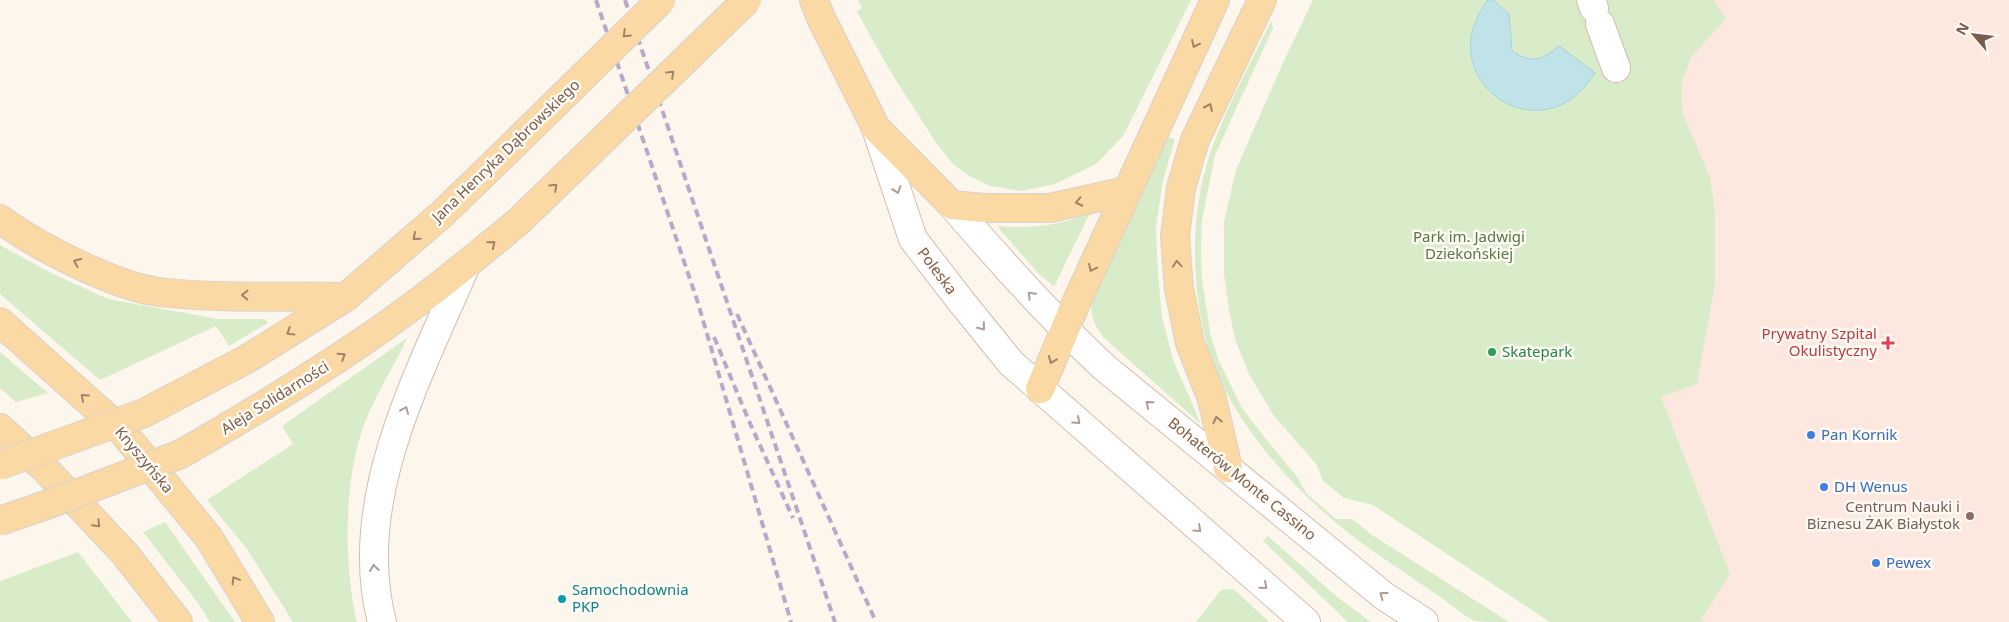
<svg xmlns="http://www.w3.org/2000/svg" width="2009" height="622" font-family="'Noto Sans',sans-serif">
	<rect width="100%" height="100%" fill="#fdf6ec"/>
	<!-- commercial -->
	<path fill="#fde8e0" d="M1580,0H2009V622H1694Z"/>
	<!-- green -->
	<g fill="#d8ecc9">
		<path d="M858,0H1191L1123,136L1096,164L1055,184L1021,191L990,186L969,176L953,164L937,144L892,74L857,12L862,8Z"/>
		<path d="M1313,0H1714L1726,19L1691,57L1681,86L1683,115L1710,177L1715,214V283L1697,384L1661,397L1730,574L1701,620L1704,622H1550L1373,505L1344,498L1323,481L1317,465L1274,416L1249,374L1235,339L1229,310L1224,274V222L1236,170L1281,67Z"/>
		<path d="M1271,21L1273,28L1215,155L1202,220L1201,250L1202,280L1211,337L1219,361L1242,408L1258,429L1298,478L1306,493L1336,519H1352L1372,535L1509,622C1500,622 1483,622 1475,621C1464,616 1453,606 1443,599C1420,583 1396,567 1373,551C1310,508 1240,435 1213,363C1194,311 1190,242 1201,188C1212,131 1246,74 1271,21Z"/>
		<path d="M1168,137L1175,139L1163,180L1156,227L1158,274L1162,317L1173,360L1201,424L1103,337C1089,317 1090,311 1094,287Z"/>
		<path d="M1090,213L1054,287L1037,272L997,226C1029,229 1060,226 1090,213Z"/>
		<path d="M0,245L51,273L108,299L218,319H265L268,323L229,346L216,326L100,380L0,294Z"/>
		<path d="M407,338C393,370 371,400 361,434C344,485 344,569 357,622H293L247,549L207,500L293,444L282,426Z"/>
		<path d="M0,352L48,393L16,402L0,388Z"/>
		<path d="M165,522L235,622H210L198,603L143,532Z"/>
		<path d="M1268,536L1336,596L1371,622H1348L1263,541Z"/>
		<path d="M78,552L132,622H0V581Z"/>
		<path d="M1232,589L1237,592L1269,622H1196L1221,590Z"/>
	</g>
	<!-- water -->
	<path fill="#bfe3e8" stroke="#a5d3da" d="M1488,0H1493L1509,14L1512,51C1532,64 1541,61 1559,46L1595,73C1541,160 1427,78 1488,0Z"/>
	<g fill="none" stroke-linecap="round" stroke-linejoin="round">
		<!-- minor casing -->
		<g stroke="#d1beb0" stroke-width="30">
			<g id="minor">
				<path d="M1591,0L1594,8"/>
				<path d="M1600,24L1616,68"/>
				<path d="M876,128L913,239L960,300L1011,363L1306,622"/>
				<path d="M952,205C1001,262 1050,317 1105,368L1384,596L1424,622"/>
				<path d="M382,622C350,501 419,375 465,267"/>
			</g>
		</g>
		<!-- major casing -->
		<g stroke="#dad1cd" stroke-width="30">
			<g id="major">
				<path d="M814,0L821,18L876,128L952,205L984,208H1050L1127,191"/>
				<path d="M0,219C36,246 114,286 159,292C219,299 285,296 346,297"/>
				<path d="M0,322L121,430L209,538L260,622"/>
				<path d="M1040,389L1076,303L1215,0"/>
				<path d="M144,413L247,359L346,297L442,214L502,156"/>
				<path d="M0,428L46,470L125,554L178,622"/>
				<path d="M181,454C240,420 297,386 353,348C411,310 466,265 519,221"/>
				<path d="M1228,468L1212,399L1190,343L1179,289L1175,236L1181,188L1195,140L1262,0"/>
			</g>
		</g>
		<!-- minor -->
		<use href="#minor" stroke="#fff" stroke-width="28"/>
		<!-- major -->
		<use href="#major" stroke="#fbd9a5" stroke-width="28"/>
		<!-- rail -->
		<g stroke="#b9a8c9" stroke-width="4" stroke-dasharray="8 5" stroke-linecap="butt">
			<path d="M596,0L698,303L791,622"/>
			<path d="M625,0L835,622"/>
			<path d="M737,314L876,622"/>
			<path d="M714,337L749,421L793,518"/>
		</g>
		<!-- major-bridge casing -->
		<g stroke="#dad1cd" stroke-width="30" stroke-linecap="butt">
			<g id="major-bridge">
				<path d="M502,156L661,0"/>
				<path d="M519,221L747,0"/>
				<path d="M0,465L144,413"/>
				<path d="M0,521L60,500L181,454"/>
			</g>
		</g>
		<!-- major-bridge -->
		<use href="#major-bridge" stroke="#fbd9a5" stroke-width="28"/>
	</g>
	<!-- one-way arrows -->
	<defs><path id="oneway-chevron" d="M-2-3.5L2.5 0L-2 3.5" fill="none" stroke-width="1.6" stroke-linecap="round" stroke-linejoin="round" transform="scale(1.25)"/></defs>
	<g stroke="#a18267">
		<use href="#oneway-chevron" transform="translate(626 34) rotate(136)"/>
		<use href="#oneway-chevron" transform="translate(1195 44) rotate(115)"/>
		<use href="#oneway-chevron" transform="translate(671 74) rotate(-44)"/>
		<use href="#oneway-chevron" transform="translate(1209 107) rotate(-66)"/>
		<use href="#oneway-chevron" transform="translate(554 187) rotate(-44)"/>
		<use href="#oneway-chevron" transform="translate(1079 202) rotate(168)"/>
		<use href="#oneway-chevron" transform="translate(416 237) rotate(139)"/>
		<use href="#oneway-chevron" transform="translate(492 244) rotate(-40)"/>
		<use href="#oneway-chevron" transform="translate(77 262) rotate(-155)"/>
		<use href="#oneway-chevron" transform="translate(1177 264) rotate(-94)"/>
		<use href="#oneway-chevron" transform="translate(1092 268) rotate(115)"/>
		<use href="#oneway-chevron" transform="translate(245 295) rotate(-179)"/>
		<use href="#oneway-chevron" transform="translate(290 332) rotate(148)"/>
		<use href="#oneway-chevron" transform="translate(342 356) rotate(-33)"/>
		<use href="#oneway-chevron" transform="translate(1052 360) rotate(112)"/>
		<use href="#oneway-chevron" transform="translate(84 397) rotate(-138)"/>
		<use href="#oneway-chevron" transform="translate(1217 420) rotate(-103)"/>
		<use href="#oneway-chevron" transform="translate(97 524) rotate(47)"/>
		<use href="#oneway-chevron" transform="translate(235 580) rotate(-121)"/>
	</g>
	<g stroke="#af9d94">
		<use href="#oneway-chevron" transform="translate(897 190) rotate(71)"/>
		<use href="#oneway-chevron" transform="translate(1031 295) rotate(-134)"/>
		<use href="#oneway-chevron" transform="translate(982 327) rotate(51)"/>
		<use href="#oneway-chevron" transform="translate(1149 404) rotate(-141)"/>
		<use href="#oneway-chevron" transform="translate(405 410) rotate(-67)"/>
		<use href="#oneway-chevron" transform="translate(1077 421) rotate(42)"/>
		<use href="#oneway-chevron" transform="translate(1198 529) rotate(42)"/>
		<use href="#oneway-chevron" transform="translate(374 568) rotate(-97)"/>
		<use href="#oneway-chevron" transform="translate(1264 586) rotate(41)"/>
		<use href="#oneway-chevron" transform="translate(1383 595) rotate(-143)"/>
	</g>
	<!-- markers -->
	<path fill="#e0444e" stroke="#fffaf3" stroke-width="2" d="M1885.5 335.5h5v5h5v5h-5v5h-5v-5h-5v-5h5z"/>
	<circle fill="#2e9e5b" stroke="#fffaf3" stroke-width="2" cx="1492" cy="352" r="5"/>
	<g fill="#3f7fe0" stroke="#fffaf3" stroke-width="2">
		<circle cx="1811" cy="435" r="5"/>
		<circle cx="1824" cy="487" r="5"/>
		<circle cx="1876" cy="563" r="5"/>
	</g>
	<circle fill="#8d6e63" stroke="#fffaf3" stroke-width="2" cx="1970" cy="516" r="5"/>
	<circle fill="#0f9aa8" stroke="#fffaf3" stroke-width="2" cx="562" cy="599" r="5"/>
	<g text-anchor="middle" stroke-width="5" stroke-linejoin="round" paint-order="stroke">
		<!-- street labels -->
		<g font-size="15" fill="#7a5c4d" stroke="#fffaf3">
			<text transform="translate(506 151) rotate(-44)" y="5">Jana Henryka Dąbrowskiego</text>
			<text transform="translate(937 271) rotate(53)" y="5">Poleska</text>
			<text transform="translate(275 398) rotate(-32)" y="5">Aleja Solidarności</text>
			<text transform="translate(144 460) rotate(50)" y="5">Knyszyńska</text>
			<text transform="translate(1242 479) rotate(39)" y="5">Bohaterów Monte Cassino</text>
		</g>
		<!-- park labels -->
		<g font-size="15" fill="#537a41" stroke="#fffaf3">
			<text x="1469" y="242">Park im. Jadwigi<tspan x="1469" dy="17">Dziekońskiej</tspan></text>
		</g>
		<!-- health labels -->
		<g font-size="15" fill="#be3a42" stroke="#fffaf3" text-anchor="end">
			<text x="1877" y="339">Prywatny Szpital<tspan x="1877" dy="17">Okulistyczny</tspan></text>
		</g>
		<!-- leisure labels -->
		<g font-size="15" fill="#27864d" stroke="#fffaf3" text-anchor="start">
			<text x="1502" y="357">Skatepark</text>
		</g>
		<!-- shop labels -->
		<g font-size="15" fill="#366cbe" stroke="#fffaf3" text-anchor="start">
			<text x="1821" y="440">Pan Kornik</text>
			<text x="1834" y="492">DH Wenus</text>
			<text x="1886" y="568">Pewex</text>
		</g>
		<!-- education labels -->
		<g font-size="15" fill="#785e54" stroke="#fffaf3" text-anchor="end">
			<text x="1960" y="512">Centrum Nauki i<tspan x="1960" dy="17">Biznesu ŻAK Białystok</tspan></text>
		</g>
		<!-- culture labels -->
		<g font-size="15" fill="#0d838f" stroke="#fffaf3" text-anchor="start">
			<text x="572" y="595">Samochodownia<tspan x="572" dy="17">PKP</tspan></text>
		</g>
	</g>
	<!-- north arrow -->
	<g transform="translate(1974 35) rotate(298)" stroke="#fffaf3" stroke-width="4" paint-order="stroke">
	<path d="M0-4L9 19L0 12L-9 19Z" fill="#7a5c4d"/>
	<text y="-8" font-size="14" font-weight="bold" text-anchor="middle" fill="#7a5c4d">N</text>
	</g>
</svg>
